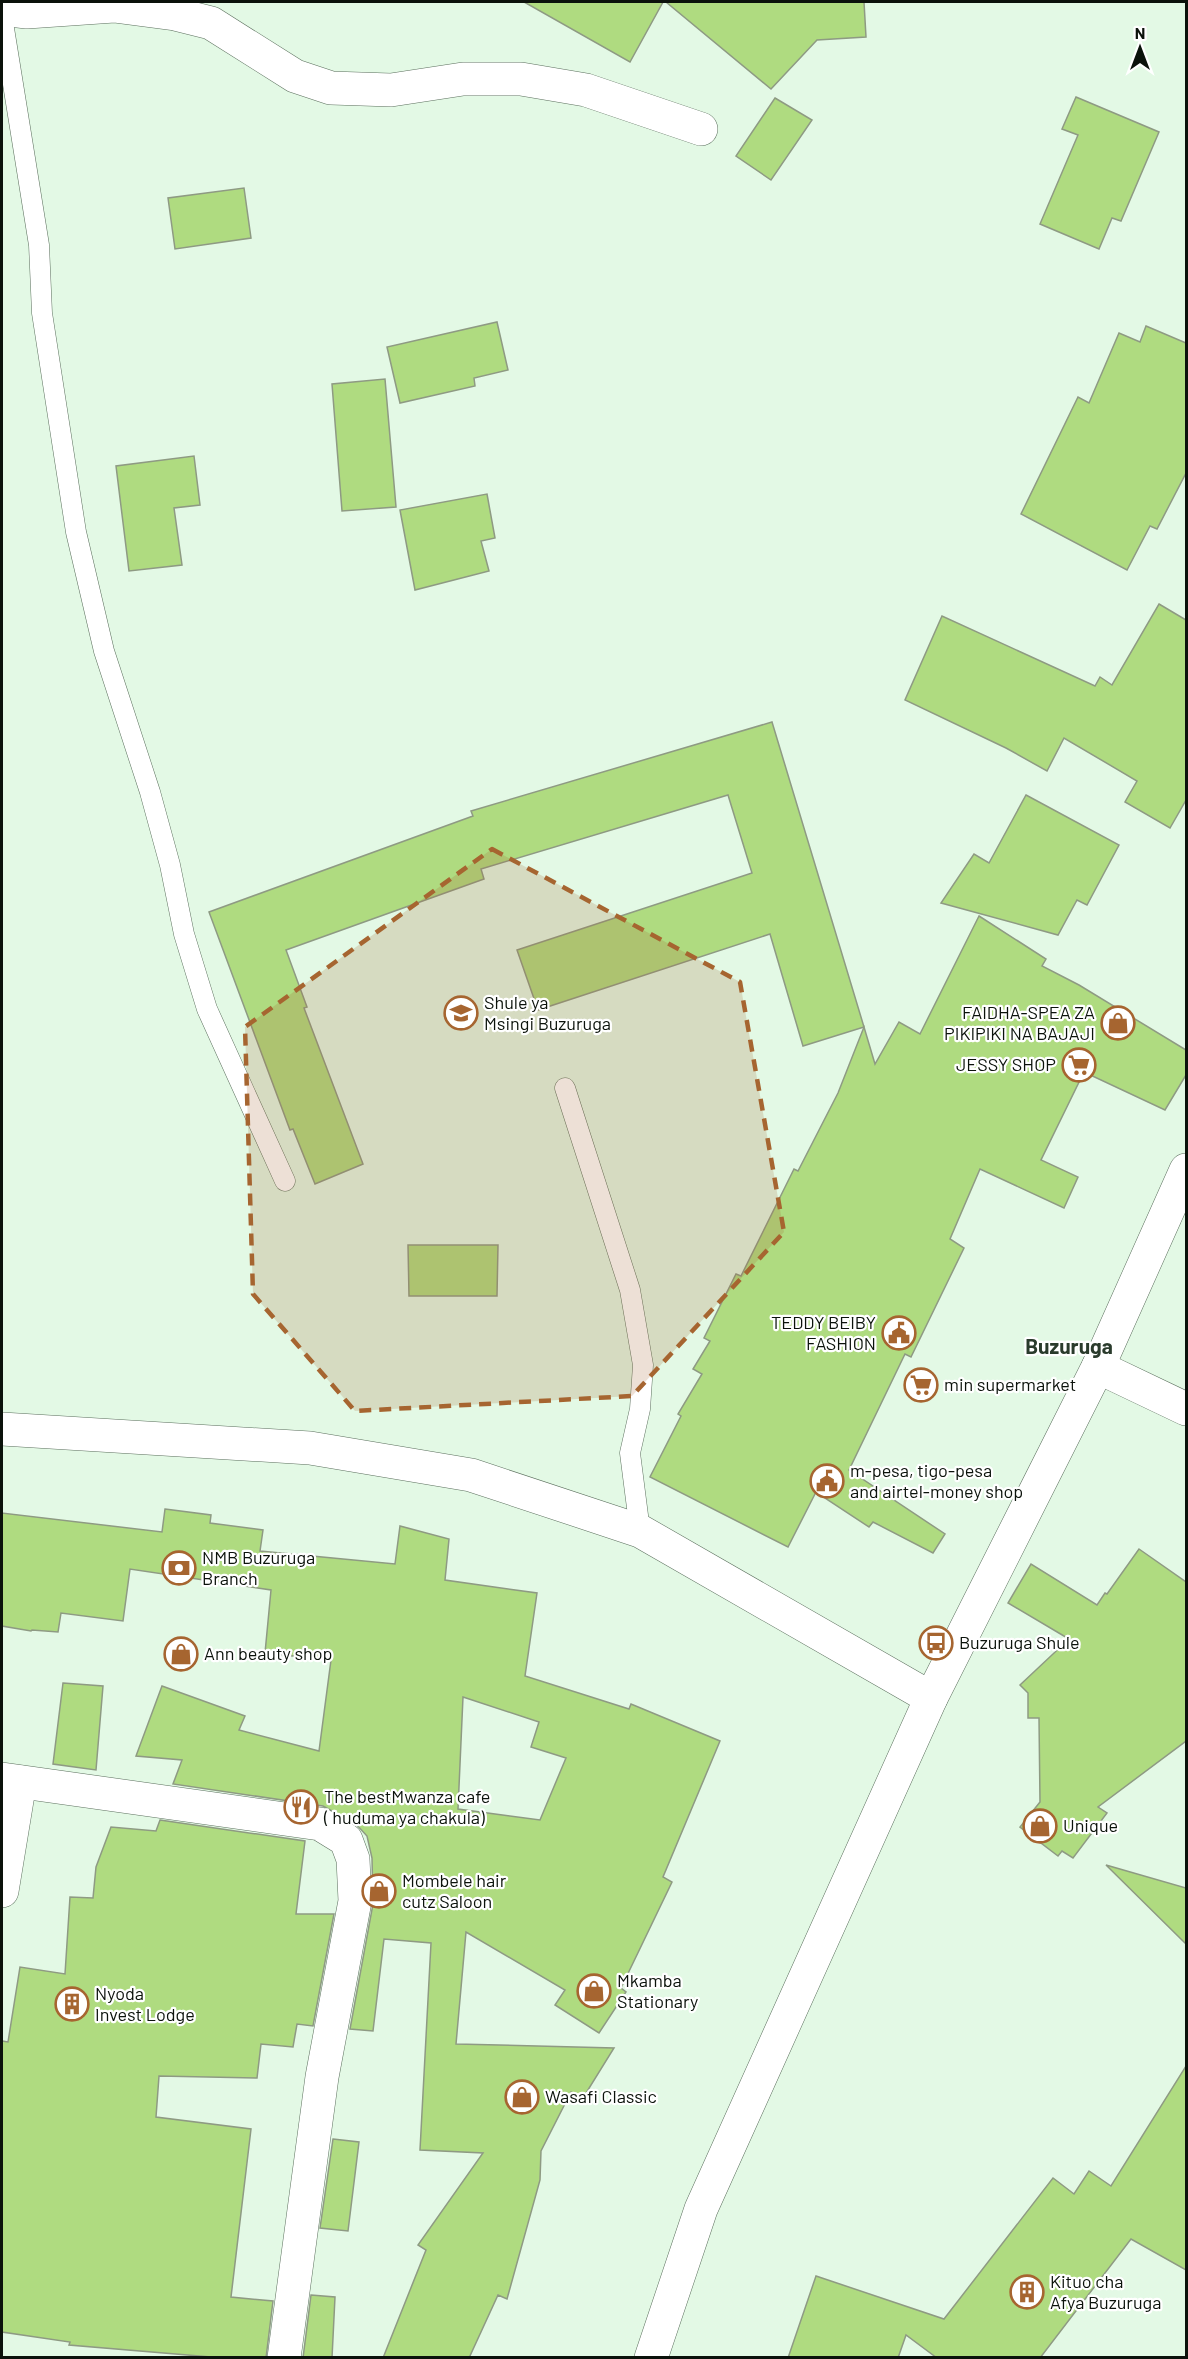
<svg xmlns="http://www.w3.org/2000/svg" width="1188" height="2359" font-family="Barlow,sans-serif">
	<rect width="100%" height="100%" fill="#e3f9e5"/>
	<!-- building -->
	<g fill="#afdb80" stroke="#8e9a83" stroke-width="1.5" fill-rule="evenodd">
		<path d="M524,2H663L630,62Z"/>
		<path d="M666,2H864L866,37L817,40L771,89Z"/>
		<path d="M1076,97L1159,132L1121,221L1112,218L1099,249L1040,224L1078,135L1062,129Z"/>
		<path d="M775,98L812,120L771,180L736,156Z"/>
		<path d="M244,188L251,238L175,249L168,198Z"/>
		<path d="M497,322L508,370L474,378L475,386L400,403L387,347Z"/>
		<path d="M1146,326L1186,343V473L1157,529L1150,526L1127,570L1021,514L1078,397L1089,403L1119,333L1140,342Z"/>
		<path d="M385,379L396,507L342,511L332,384Z"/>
		<path d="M194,456L200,505L174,508L182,565L129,571L116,466Z"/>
		<path d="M487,494L495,538L481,541L489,571L415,590L400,510Z"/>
		<path d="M1159,604L1186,620V800L1170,828L1125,802L1137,781L1064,738L1047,771L1006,748L905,700L942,616L1095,686L1100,677L1112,685Z"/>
		<path d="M772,722L864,1027L803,1046L770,934L538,1010L517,950L752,873L728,795L481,869L484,879L286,950L307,1007L304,1008L363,1164L315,1184L293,1129L290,1130L209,912L473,816L471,811Z"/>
		<path d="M1026,795L1119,845L1087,905L1077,900L1058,935L941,903L974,854L989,863Z"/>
		<path d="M979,916L1046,959L1042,966L1079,985L1186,1050V1075L1165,1110L1084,1072L1041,1160L1078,1177L1064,1208L980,1169L950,1239L964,1248L911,1357L905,1354L849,1470L945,1534L933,1553L873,1522L869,1527L816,1492L788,1547L650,1477L681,1416L678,1414L702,1374L693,1369L710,1341L704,1338L736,1274L741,1276L794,1169L798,1171L838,1093L864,1027L875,1064L899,1022L920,1034Z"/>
		<path d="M408,1245H498L497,1296H409Z"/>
		<path d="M165,1509L211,1515L210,1523L263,1530L260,1551L395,1564L400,1526L449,1539L445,1580L537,1593L525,1676L629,1709L631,1704L720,1741L663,1877L672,1882L621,1988L626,1992L599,2033L555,2005L565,1990L466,1932L456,2044L614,2048L583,2098L571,2092L541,2151L540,2180L507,2299L498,2295L469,2358H383L426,2250L418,2245L483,2153L420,2150L431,1943L384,1939L373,2031L350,2029L373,1904L372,1858L367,1836L356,1824L323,1806L173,1784L182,1760L136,1756L162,1686L245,1716L239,1730L319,1751L331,1660L265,1653L271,1590L130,1569L123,1621L61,1613L58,1632L32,1630L31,1631L2,1626V1513L162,1532ZM463,1697L539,1722L531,1747L566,1758L540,1820L458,1809Z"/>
		<path d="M1139,1549L1186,1582V1741L1098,1807L1107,1813L1073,1858L1062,1851L1058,1856L1020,1827L1040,1802L1039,1718H1028V1693L1020,1685L1069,1639L1008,1603L1031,1564L1097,1605L1105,1593L1107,1594Z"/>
		<path d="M63,1683L103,1686L96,1770L53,1764Z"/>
		<path d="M160,1820L305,1841L296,1914H334L313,2026L297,2024L293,2047L261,2044L257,2078L159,2076L156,2117L251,2129L231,2297L273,2301L266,2358H223L69,2345L70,2342L2,2332V2041L8,2042L20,1967L65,1974L70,1897L93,1898L96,1867L111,1827L156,1831Z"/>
		<path d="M1106,1865L1186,1888V1944Z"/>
		<path d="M1186,2066V2270L1131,2239L1040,2358H937L906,2335L898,2358H788L816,2276L944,2319L1053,2178L1074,2194L1089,2171L1111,2186Z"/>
		<path d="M333,2139L359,2142L348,2231L320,2228Z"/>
		<path d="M311,2295L335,2297L332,2358H303Z"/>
	</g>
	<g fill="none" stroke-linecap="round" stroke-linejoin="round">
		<!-- service casing -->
		<g stroke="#5c705e" stroke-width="21">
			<g id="service">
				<path d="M2,16L39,245L42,313L76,532L104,651L150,792L170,865L184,934L207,1009L285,1181"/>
				<path d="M565,1088L630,1290L643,1365L640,1409L630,1453L640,1531"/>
			</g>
		</g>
		<!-- minor casing -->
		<g stroke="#5c705e" stroke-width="34">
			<g id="minor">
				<path d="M2,9L27,12L114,6L175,14L211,23L295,76L331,88L391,90L463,79H521L586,90L701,129"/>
				<path d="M2,1429L310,1448L471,1475L640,1531L931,1698"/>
				<path d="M2,1779L320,1824L346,1840L353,1859L355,1901L322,2077L284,2358"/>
				<path d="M2,1891L20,1782"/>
			</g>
		</g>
		<!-- tertiary casing -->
		<g stroke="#5c705e" stroke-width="34">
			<path id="tertiary" d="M1098,1367L1186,1409"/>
		</g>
		<!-- secondary casing -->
		<g stroke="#5c705e" stroke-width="34">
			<path id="secondary" d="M651,2358L701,2209L931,1698L1098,1367L1186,1170"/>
		</g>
		<!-- service -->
		<use href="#service" stroke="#fff" stroke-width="20"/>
		<!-- minor -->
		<use href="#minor" stroke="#fff" stroke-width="33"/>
		<!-- tertiary -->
		<use href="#tertiary" stroke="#fff" stroke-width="33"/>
		<!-- secondary -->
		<use href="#secondary" stroke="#fff" stroke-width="33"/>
	</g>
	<!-- marked area -->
	<path fill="#a66530" fill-opacity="0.2" stroke="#a66530" stroke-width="4.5" stroke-dasharray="12 8" stroke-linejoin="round" d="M492,849L740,982L784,1232L632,1396L355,1411L253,1294L245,1027Z"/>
	<!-- icons -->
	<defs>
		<g id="school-ring" transform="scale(1.725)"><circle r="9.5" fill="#fff" stroke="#a66530" stroke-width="1.5"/><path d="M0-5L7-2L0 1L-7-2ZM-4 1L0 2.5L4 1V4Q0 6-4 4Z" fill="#a66530"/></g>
		<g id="shop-ring" transform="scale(1.725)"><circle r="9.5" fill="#fff" stroke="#a66530" stroke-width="1.5"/><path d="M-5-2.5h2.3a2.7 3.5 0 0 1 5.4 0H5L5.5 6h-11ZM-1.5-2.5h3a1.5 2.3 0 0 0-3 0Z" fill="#a66530"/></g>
		<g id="supermarket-ring" transform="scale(1.725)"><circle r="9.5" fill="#fff" stroke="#a66530" stroke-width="1.5"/><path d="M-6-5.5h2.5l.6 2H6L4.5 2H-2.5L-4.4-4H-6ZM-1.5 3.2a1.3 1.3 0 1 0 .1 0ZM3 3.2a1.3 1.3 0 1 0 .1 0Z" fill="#a66530"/></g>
		<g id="civic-ring" transform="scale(1.725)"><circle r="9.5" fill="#fff" stroke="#a66530" stroke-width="1.5"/><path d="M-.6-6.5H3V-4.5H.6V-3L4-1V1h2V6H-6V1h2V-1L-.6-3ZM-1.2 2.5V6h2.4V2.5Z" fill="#a66530"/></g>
		<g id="bank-ring" transform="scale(1.725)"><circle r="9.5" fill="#fff" stroke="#a66530" stroke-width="1.5"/><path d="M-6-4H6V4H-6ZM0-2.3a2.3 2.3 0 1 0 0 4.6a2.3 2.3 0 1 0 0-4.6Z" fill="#a66530"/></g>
		<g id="bus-ring" transform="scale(1.725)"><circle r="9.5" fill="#fff" stroke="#a66530" stroke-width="1.5"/><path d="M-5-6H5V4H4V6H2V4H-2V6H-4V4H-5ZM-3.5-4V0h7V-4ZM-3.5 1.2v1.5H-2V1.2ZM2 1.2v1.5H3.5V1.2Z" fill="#a66530"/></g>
		<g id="restaurant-ring" transform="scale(1.725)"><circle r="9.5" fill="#fff" stroke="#a66530" stroke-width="1.5"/><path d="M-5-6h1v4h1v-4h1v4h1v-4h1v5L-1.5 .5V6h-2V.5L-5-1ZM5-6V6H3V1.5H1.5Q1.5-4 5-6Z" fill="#a66530"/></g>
		<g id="building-ring" transform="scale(1.725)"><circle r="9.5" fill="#fff" stroke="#a66530" stroke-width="1.5"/><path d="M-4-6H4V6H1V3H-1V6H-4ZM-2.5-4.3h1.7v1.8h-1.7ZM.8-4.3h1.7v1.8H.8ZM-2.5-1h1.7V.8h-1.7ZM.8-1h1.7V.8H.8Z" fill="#a66530"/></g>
	</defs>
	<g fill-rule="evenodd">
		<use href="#school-ring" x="461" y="1013"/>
		<use href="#shop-ring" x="1118" y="1023"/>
		<use href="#supermarket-ring" x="1079" y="1065"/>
		<use href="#civic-ring" x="899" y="1333"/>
		<use href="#supermarket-ring" x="921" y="1385"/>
		<use href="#civic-ring" x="827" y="1481"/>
		<use href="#bank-ring" x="179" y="1568"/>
		<use href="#bus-ring" x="936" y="1643"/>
		<use href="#shop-ring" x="181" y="1654"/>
		<use href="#restaurant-ring" x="301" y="1807"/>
		<use href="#shop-ring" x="1040" y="1826"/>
		<use href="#shop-ring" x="379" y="1891"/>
		<use href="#shop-ring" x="594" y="1991"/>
		<use href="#building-ring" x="72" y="2004"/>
		<use href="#shop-ring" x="522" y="2097"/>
		<use href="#building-ring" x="1027" y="2292"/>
	</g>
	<g text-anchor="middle" stroke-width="4.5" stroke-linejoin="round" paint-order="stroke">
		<!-- poi labels -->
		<g font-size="18" fill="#0b120b" stroke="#fff" text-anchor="start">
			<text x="484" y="1009">Shule ya<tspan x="484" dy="21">Msingi Buzuruga</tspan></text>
			<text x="1095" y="1019" text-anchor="end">FAIDHA-SPEA ZA<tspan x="1095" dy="21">PIKIPIKI NA BAJAJI</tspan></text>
			<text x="1056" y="1071" text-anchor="end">JESSY SHOP</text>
			<text x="876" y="1329" text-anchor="end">TEDDY BEIBY<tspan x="876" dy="21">FASHION</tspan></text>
			<text x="944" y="1391">min supermarket</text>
			<text x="850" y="1477">m-pesa, tigo-pesa<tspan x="850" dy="21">and airtel-money shop</tspan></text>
			<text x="202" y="1564">NMB Buzuruga<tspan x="202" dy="21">Branch</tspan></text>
			<text x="959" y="1649">Buzuruga Shule</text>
			<text x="204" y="1660">Ann beauty shop</text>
			<text x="324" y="1803">The bestMwanza cafe<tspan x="324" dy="21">( huduma ya chakula)</tspan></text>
			<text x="1063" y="1832">Unique</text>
			<text x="402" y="1887">Mombele hair<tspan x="402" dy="21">cutz Saloon</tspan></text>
			<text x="617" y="1987">Mkamba<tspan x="617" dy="21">Stationary</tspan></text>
			<text x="95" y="2000">Nyoda<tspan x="95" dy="21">Invest Lodge</tspan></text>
			<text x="545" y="2103">Wasafi Classic</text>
			<text x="1050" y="2288">Kituo cha<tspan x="1050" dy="21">Afya Buzuruga</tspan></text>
		</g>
		<!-- quarter labels -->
		<g font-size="21" font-weight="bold" fill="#2a3b2c" stroke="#fff">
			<text x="1069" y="1354">Buzuruga</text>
		</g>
	</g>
	<!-- border -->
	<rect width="1188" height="2359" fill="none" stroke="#0b120b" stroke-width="6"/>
	<!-- north arrow -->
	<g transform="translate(1140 48)" stroke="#ffffff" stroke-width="4.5" paint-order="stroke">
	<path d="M0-4.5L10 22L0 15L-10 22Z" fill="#0b120b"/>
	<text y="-9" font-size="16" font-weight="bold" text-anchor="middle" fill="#0b120b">N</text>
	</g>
</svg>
